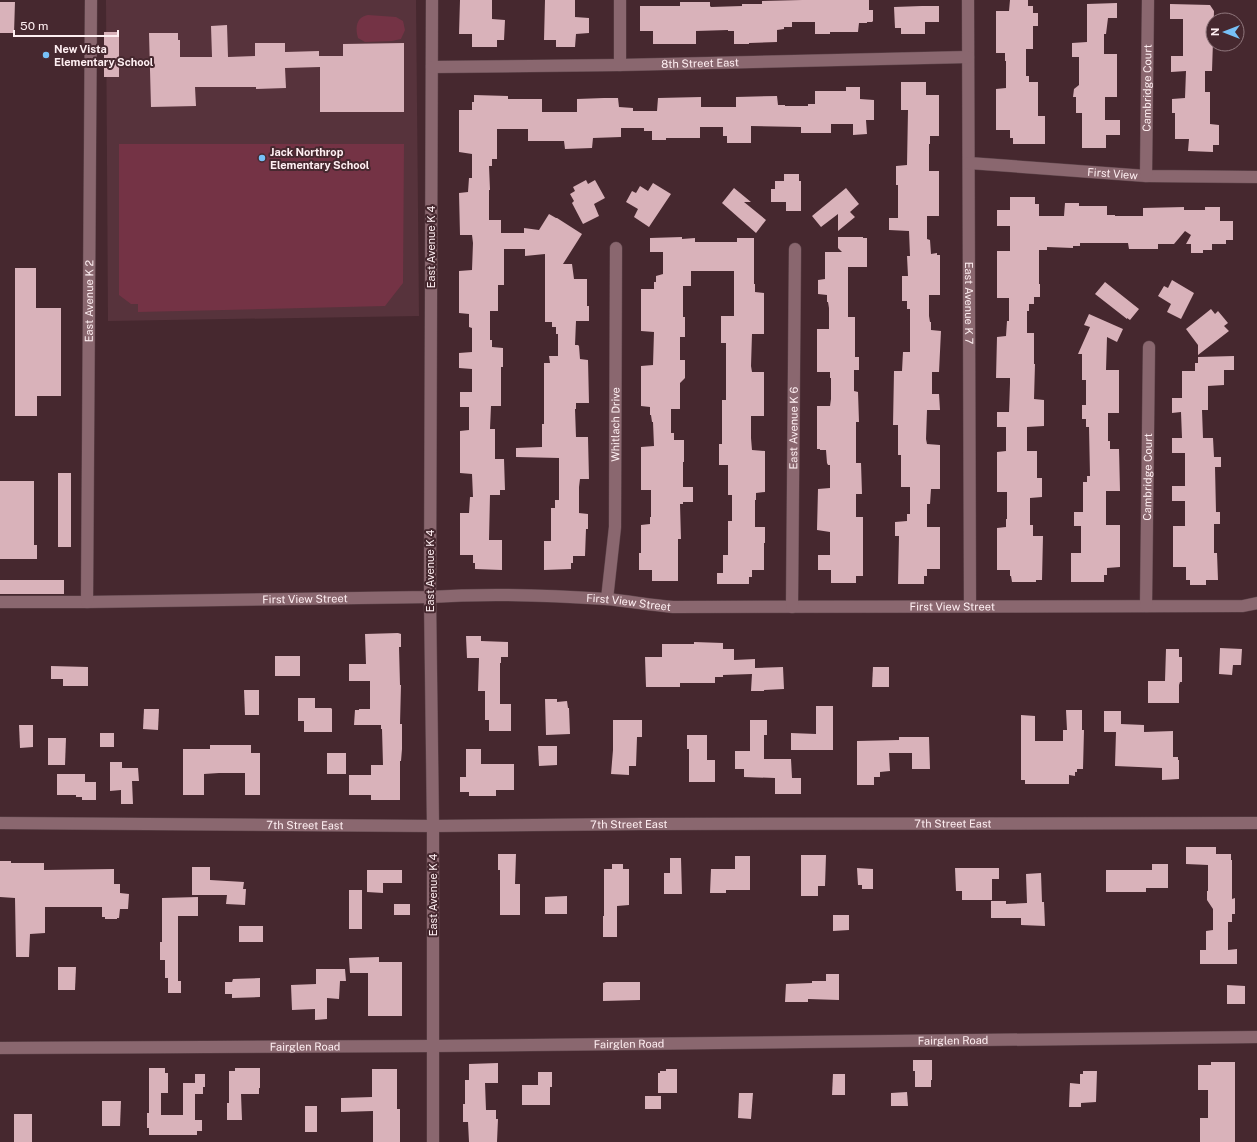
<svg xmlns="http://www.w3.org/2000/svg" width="1257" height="1142" font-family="'Public Sans',sans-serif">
	<rect width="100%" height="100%" fill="#46282f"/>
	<!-- built -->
	<path fill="#57333c" d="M106,0H416L419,316L108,321Z"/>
	<!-- green -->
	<g fill="#743345">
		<path d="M368,15L396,17L403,21L405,30L401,39L392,41L365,42L358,38C355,28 356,17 368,15Z"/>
		<path d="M119,144H404L403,283L385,306L138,312V304H131L119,295Z"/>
	</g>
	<!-- building -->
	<g fill="#d9b2ba">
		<path d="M460,0H492V19L505,20L504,40H497V47H472V34H459Z"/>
		<path d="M545,0H575V17L589,18V33L576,34L575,47H556V40H544Z"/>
		<path d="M802,0H869V10H873V21L872,22H867V23H859L858,32H830V34H815V22H792V27H784V29L777,30V42L749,43V44H734V31H728V30L696,31V44H653V31H640V6H680V2H710V6L711,7L742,6V4H762V1Z"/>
		<path d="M1010,0H1028V6H1033V13H1038V26H1033V49H1026V76H1029V82H1038V116H1045V144H1013V138H1010V130H996V89L1006,88V61H1005V53H996V11H1009Z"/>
		<path d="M0,2H15L14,33H0Z"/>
		<path d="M1117,3V18H1108L1106,34H1104V54H1117V97H1105V120H1120V135H1106V148H1082V113H1076V97H1073L1074,89L1079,85V57H1072V43L1087,42V4Z"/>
		<path d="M1170,4L1210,5L1214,11L1212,71H1205V92H1210V124L1219,125V145H1213V152L1188,151L1189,139H1175V113H1172V99L1185,98L1186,71L1171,72V56H1183V19H1170Z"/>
		<path d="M922,6H939V22H925V34H901V28H895L894,7Z"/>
		<path d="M227,25L228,57L255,56V43H285V52L319,51V56H343V44L404,43V112H320V67L285,68L286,88L256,89V87H195L196,106L151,107L149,33H178V40H180V57H212L211,26Z"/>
		<rect x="104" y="32" width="15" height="45"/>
		<path d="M901,82H926V95H939V136H930V144H929V171H939V216H927V239L930,240L931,254L937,253V255H940V295H929V316L930,322H931V330L941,331L939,372H932V394H939L940,410H927L926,439L927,444L940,445V489H931L930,504H927V527H940V569H927V576H924V584H898L899,536H895V522L907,521V514H910V487H901V455H898V425H893L894,371H902L903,352H910V309H907V301H902V276H908L907,256H910L909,231L889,230V218H898V185H896V166L907,165L908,110H901Z"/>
		<path d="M846,87H860V99L874,100V120H866L867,134L853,135V124H831V133H801V127L751,126V143H727V136H723V127H700V138H666V140H652V131H644V128H621V137L593,138L592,148L565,149L564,141H528V129H497V159H492V166H489L490,190H489V220H501V233H524V228L539,230L549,214L556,218H557L582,234L563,264H572L574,279H587V306H589V321H576L575,345H578L579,346L580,359L588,360L589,403H576V409H575L576,437H588L589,479H580L579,487V513L588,514V529H586L585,556H573V563H571V569L544,570V541H551V508H555V500H559V458L516,457V448L542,447V424H544V363H550L549,356H558V334H556V327H552V322H545V254L525,256V249H504V285H498V311H490V340H492V347L503,348V367H501V406H491L490,429H495V459H504L505,490H500V495H490L489,540H502V570L475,569V563H473V555H460V513H469L470,497H473L472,474L460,473V431L469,430V407H460V392H472V369L459,368V353L472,352V328L469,327V314L459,313V271L472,270L473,243L472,235H460L459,193L468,192L469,178H472V154L459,152V110H472V102H474V95L508,96V99H542V112H577V99L604,98H618L619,107L633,108V111H657L658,98L701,97V107H736V97L777,96L778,105H785V106H808V104H815V91H846Z"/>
		<path d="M784,174H799V181H801V211H786V202H771V189H775V181H784Z"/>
		<path d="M586,180L588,184L595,180L605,198L594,204L599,216L583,224L572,203L574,201L570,194L575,191L573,187Z"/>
		<path d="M653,183L671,194L649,227L634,217L638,209L626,202L632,191L636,193L640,186L648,191Z"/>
		<path d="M734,188L751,202H744L766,220L756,233L722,203Z"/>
		<path d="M846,188L859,204L850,212L855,217L838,231V214L821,227L812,216Z"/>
		<path d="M1010,197H1035V204H1039V216H1064L1065,203H1079V206H1107V215H1115V216H1143V208L1184,207V210H1205V207H1220V221H1233V240H1226V244H1212V250H1203V253H1191V244H1186L1191,235L1185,231L1174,244H1158V249H1129L1128,243H1080V246H1073V248L1047,247V250H1039V284H1040V297H1034V304H1029V311H1027V333H1034V364H1035L1034,399L1044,400V426L1027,427V451H1037V478H1042V497L1030,498V525H1033V536H1043L1042,580H1036V582H1012L1011,576H1010V570H997V528L1006,527V519H1007V492H997V452L1006,451V427H997V412H1009L1010,383V378H996L997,337L1006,336L1007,321H1009V298H997V251H1010V226H997V210H1010Z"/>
		<path d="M682,237V239L695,238V242H737V238H754V284H755V292L764,293V334H752L751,366L752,372H764V416H751V438L752,450L765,451V492L756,493V500H755V527H765V543H764V570H752V577H749V584H717V573H723V555H728V521H732V495H728V465H719V444H722V400H726V343H721V316H734V271H691V286H683V317H685V337H680V360H685V378L680,383V409H671V433H674V440H684V462H683V487H693V502H683V504H680L681,539H678V581H652V570H639V553H641V525L650,524V517H651V490H641V447L654,446L653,422H652L651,415H650V407L641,406V366L653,365L654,332L641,331V289H654V282H656V276L663,274V252H650V238Z"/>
		<path d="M838,237H863V238H867V267H848V317H855V357H859V370H854V391L858,392L859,422H856V463H861L862,494H856V517H863V576H856V583H831V570H818V555H830V532L817,530L818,489L830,488V465H828L827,463L826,450H820V449H817V406H830L831,399V378H830V372H817V329H829V308L828,302H827V295L818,294V280L825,279V252H842L838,248Z"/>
		<path d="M15,268H36V308H61V396H37V416H15Z"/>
		<path d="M1172,280L1194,293L1181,319L1167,312L1171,304L1158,296L1164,286L1168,288Z"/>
		<path d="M1105,282L1139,309L1130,320L1127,318V319L1095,294Z"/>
		<path d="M1211,309L1215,314L1218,311L1228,323L1224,326L1229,331L1198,355V345L1186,329Z"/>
		<path d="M1089,314L1123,329L1117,342L1107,337L1106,370H1119V413H1108V441H1110V449H1119L1120,491H1106V525H1120V567L1107,568V575H1104V582H1071V553H1081V526H1074V512H1083V482H1087V476H1090L1089,427H1086V419H1082V405H1086V380H1082V354H1078L1090,327L1084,325Z"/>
		<path d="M1234,356V370H1224V385L1208,386V410H1202L1203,438H1213L1214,457H1221V467H1215L1216,512H1220V524H1214V553H1217L1218,580H1206V585H1190V580H1186V567H1173V526H1185V501H1172V486H1185V453H1172V438H1182L1181,412L1172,413V398H1182V371H1195V363H1198V357Z"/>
		<rect x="58" y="473" width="13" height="74"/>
		<path d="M0,481H34V545H37V559H0Z"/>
		<rect x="0" y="580" width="64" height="14"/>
		<path d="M398,633L401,634V647H399L400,685H401L400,724H402V749L401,761H400V800H371V795H349V775H371V765H383L382,729H381V725H354L355,710H359V709H370V681H349V664H366L365,634Z"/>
		<path d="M466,636H481V641L508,642V657H501V663H500V704H511V731H489V720H485V691H478L479,658H467Z"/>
		<path d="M694,642L723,643V649H734V660L755,659V668L783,667L784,689L764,690V691H751L752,674L723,675V677H715V683H680V687H646L645,657H662V644H694Z"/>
		<path d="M1220,648L1242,649L1241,665H1233L1232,675L1219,674Z"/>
		<path d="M1166,649H1179V657H1182V682H1180L1179,685V703H1148V681H1165Z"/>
		<rect x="275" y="656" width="25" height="20"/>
		<path d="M51,666L88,667V686H63V679H51Z"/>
		<path d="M873,667H889V687H872Z"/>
		<path d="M244,690H259V715H245Z"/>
		<path d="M298,698H315V708H331L332,709V732H304V721H298Z"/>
		<path d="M545,699H557V702L567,701L568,708H569L570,734L546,735Z"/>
		<path d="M816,706H833V750H791V733L816,734Z"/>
		<path d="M144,709H159L158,730L143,729Z"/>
		<path d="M1066,710H1082V730H1084L1083,769H1077V772H1075V776L1069,775V784H1025V780H1021V715L1035,716V741H1063V730H1067Z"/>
		<path d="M1104,711H1121V724L1144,725V732L1173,731V757H1178V760H1179V779L1162,780V768L1115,766L1116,732H1104Z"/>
		<path d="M613,720H642V737H637L636,766H629V775L611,774L613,750Z"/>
		<path d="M750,720H767V735H764V759H791L792,778H801V794H775V778L744,777V769H735V751H750Z"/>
		<path d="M19,725H33V747L20,748Z"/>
		<rect x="100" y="733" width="14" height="14"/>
		<path d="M687,735H707V760H715V782H689V749H687Z"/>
		<path d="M899,737H929L930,769H912V753H889L890,771L880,772V777H874V785H857V741L899,740Z"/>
		<path d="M48,738H66L65,765H48Z"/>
		<path d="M210,745H251V753H260V795H245V773H219L204,774V795H183V749H210Z"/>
		<path d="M538,746H557V765L539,766Z"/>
		<path d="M466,749H481V764H514V790H496V796H469V792H460V777H466Z"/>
		<rect x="327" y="753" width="19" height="21"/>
		<path d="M110,762H122V768H138L139,781H132L133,804H121V790L110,791Z"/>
		<path d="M57,774H85V782H96V800H82V797H76V795H57Z"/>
		<path d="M1186,847H1216V854H1231V860H1232V899L1235,898V914H1232V922H1228V950L1237,949V964H1200V950H1206V931L1213,930V909L1207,900V891H1208V865L1186,864Z"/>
		<path d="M498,854H516L515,884H520V915H500V870H498Z"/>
		<path d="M801,855H826L825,886H818V896H801Z"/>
		<path d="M735,856H750V890H726V893H710L711,869H735Z"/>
		<path d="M670,858H681L682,894H664V873H670Z"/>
		<path d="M0,861H11V863H44V870L114,869V884H120V893L129,894L128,909H120L119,918H117V919H105V917H102V907H45V933L30,934L29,957H16L15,898L0,897Z"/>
		<path d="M612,864H623V869H629V905L617,906V937H603V916H604V869H612Z"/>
		<path d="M1152,864H1168V888H1146V892H1106V870H1152Z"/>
		<path d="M192,867H210V880L244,882L243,889H246L245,905L226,904L227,895H192Z"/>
		<path d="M857,868L873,869V889H862V885H858Z"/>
		<path d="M955,868H999V879H992V900H962V891H956Z"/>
		<path d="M367,870H402V883H383V893L367,892Z"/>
		<path d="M1041,873L1042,902H1044L1045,926L1021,925V918H991V901H1006V904L1027,903L1026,874Z"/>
		<rect x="349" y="890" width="13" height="39"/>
		<path d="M567,896V914H545V897Z"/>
		<path d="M198,897V916H178V981H181V993H168V978H165V960H160V942H162V898Z"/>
		<rect x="394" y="904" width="16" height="11"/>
		<path d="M833,915H849V930L833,931Z"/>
		<rect x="239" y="926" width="24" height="16"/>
		<path d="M379,957V962H402V1016H368V973H350L349,958Z"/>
		<path d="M58,967H76L75,990H58Z"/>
		<path d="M316,969H345L346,981H340L339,999L327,998V1019L315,1020V1009L292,1010L291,985L316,984Z"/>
		<path d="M826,974H839V1000L808,999V1002H785L786,984L812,983V981H826Z"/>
		<path d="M260,978V997L232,998V994H225V982H232L233,979Z"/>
		<path d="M606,982H640V1000L603,1001V983Z"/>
		<path d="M1227,985L1245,986V1004H1227Z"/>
		<path d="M913,1060H932V1080H931V1087H915V1071H913Z"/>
		<path d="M1211,1062H1235V1142H1200V1118H1208V1090H1198V1065H1211Z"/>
		<path d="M498,1063V1083H485L486,1110H496V1119H498L497,1142H469L468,1122H463V1104H465V1080H469V1064Z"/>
		<path d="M149,1068H165V1073H168V1093H161V1115H183V1083H195V1074H205V1087H203V1094H195V1120H202V1131H197V1135H149V1128H147V1113H149Z"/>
		<path d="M235,1068H260V1088H259V1094H241L242,1120H227V1103H229V1071H235Z"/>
		<path d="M372,1069H397V1109H400V1142H373V1111L341,1112V1098L372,1097Z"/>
		<path d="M666,1069H677V1093H658V1073H660V1071H666Z"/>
		<path d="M1083,1071H1097L1096,1102L1081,1103V1107H1069L1070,1083L1080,1084V1074H1083Z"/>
		<path d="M538,1072H552V1087H550V1105H522V1085H538Z"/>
		<path d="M833,1074H845V1095H832Z"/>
		<path d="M907,1092L908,1106H891V1093Z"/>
		<path d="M739,1093H753L751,1119L738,1118Z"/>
		<rect x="645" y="1096" width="16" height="13"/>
		<path d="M102,1101H121L120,1126H102Z"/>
		<rect x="305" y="1106" width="12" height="26"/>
		<rect x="14" y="1114" width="18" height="28"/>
	</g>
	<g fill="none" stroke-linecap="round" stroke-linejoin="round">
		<!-- minor casing -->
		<g stroke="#5e454b" stroke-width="13">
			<g id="minor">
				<path d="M432,0L430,597L433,826V1142"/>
				<path d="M620,0V65"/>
				<path id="s1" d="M968,0L970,606"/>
				<path id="s2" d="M432,67L620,65L968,57"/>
				<path id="s3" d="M969,163L1146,176L1257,177"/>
				<path id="s4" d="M1146,176L1148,0"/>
				<path id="s5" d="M607,599L615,527L616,248"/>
				<path id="s6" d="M0,602H87L430,597C488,593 548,595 606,599C628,601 650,605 673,607L1243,606L1257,603"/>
				<path id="s7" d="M87,602L91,0"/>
				<path id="s8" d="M1146,606L1149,347"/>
				<path id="s9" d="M792,607L795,249"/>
				<path id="s10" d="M0,823L433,826L641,824L1257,823"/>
				<path id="s11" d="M0,1048L433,1046L1257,1037"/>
			</g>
		</g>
		<!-- minor -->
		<use href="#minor" stroke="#8a676f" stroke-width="12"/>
	</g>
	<!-- markers -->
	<g fill="#77c0f7" stroke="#46282f" stroke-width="1.5">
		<circle cx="46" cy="55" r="4"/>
		<circle cx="262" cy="158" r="4"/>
	</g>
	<g text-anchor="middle" stroke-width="4" stroke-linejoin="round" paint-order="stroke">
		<!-- poi labels -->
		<g font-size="11" font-weight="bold" fill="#feeef1" stroke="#46282f" text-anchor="start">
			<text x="54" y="53">New Vista<tspan x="54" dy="13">Elementary School</tspan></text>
			<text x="270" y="156">Jack Northrop<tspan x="270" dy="13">Elementary School</tspan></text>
		</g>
		<!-- street labels -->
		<g font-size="11" fill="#feeef1" stroke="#46282f">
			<text dy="4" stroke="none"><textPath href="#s2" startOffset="268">8th Street East</textPath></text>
			<text dy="4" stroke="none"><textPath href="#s4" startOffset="88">Cambridge Court</textPath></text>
			<text dy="4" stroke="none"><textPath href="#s3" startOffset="144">First View</textPath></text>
			<text transform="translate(431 247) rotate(-90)" y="4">East Avenue K 4</text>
			<text dy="4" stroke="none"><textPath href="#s7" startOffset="301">East Avenue K 2</textPath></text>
			<text dy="4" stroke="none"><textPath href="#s1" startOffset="303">East Avenue K 7</textPath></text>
			<text dy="4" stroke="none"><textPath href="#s5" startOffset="175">Whitlach Drive</textPath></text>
			<text dy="4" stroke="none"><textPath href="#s9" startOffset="179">East Avenue K 6</textPath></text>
			<text dy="4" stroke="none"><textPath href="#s8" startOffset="129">Cambridge Court</textPath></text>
			<text transform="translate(430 571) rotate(-90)" y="4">East Avenue K 4</text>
			<text dy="4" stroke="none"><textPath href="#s6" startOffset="305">First View Street</textPath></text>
			<text dy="4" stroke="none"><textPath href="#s6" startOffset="629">First View Street</textPath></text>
			<text dy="4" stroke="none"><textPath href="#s6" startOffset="953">First View Street</textPath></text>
			<text dy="4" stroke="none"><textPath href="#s10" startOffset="629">7th Street East</textPath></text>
			<text dy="4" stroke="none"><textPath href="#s10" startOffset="953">7th Street East</textPath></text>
			<text dy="4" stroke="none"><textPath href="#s10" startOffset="305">7th Street East</textPath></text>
			<text transform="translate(433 895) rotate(-90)" y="4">East Avenue K 4</text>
			<text dy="4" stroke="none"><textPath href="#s11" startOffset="953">Fairglen Road</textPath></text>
			<text dy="4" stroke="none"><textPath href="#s11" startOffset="629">Fairglen Road</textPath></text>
			<text dy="4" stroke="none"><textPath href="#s11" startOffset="305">Fairglen Road</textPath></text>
		</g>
	</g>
	<!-- north arrow -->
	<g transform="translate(1225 32) rotate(270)"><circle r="19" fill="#46282f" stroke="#90777d"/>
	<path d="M0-3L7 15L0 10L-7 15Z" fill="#77c0f7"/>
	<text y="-6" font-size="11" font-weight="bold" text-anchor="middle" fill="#feeef1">N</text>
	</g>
	<!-- scale -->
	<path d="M14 30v6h104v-6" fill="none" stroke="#feeef1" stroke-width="2"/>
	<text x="20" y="30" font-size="12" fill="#feeef1" stroke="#46282f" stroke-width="3" paint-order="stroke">50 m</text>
</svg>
